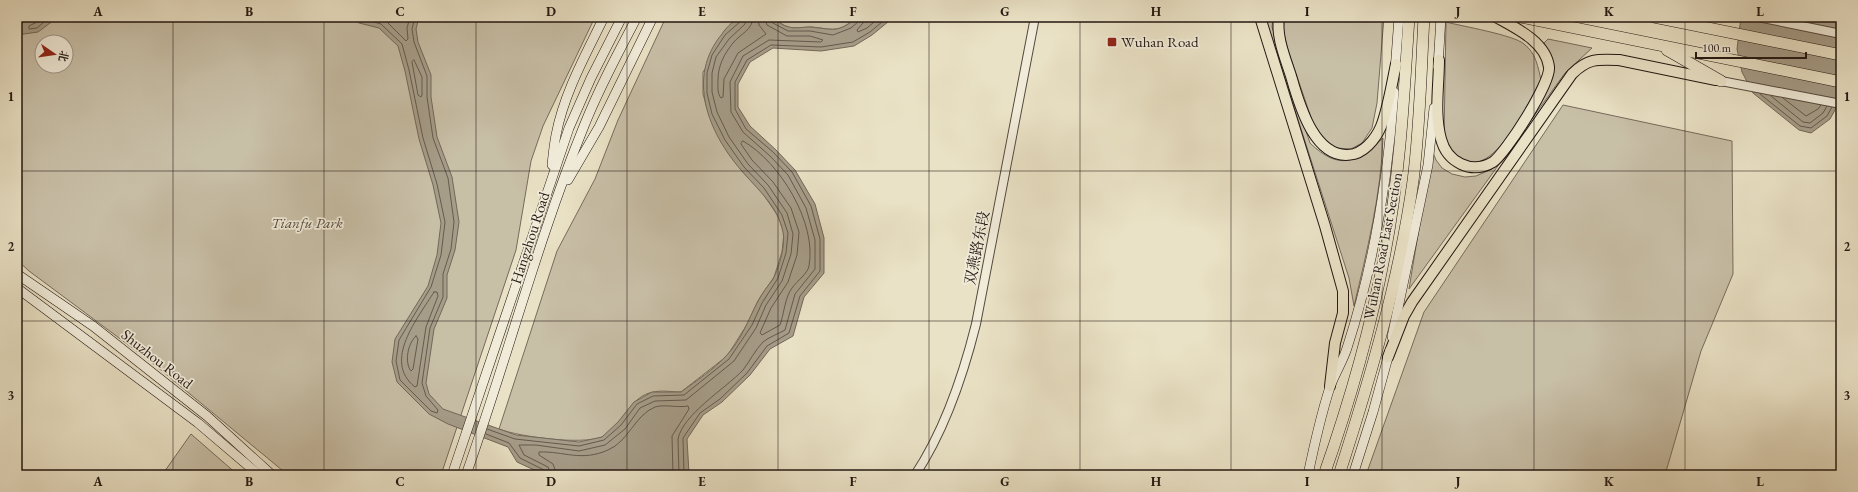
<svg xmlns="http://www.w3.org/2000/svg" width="1858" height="492" font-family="'EB Garamond','Noto Serif SC',serif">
	<rect width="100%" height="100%" fill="#eae2c6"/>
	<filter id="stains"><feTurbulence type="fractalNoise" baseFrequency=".005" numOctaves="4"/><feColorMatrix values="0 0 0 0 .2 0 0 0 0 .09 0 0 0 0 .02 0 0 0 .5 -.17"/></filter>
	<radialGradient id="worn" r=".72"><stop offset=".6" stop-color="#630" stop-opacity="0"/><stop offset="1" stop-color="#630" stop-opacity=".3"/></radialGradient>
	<!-- green -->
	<g fill="#c8bfa7" stroke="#766b5c" fill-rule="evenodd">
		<path d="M17,17H595L543,126L531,161L516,250L441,475H288L150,361L29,271L17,260ZM42,42H66V66H42Z"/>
		<path d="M666,17H744L738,19L703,72V94L709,115L741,170L761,191L778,216L784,233L782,252L774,277L758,301L748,323L727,356L681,392C672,392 662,390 654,392C629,395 622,428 602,437C581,445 520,437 499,429L557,251L595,179L618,120Z"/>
		<path d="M765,17H857C837,34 834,29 811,27C804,27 795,29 788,27C780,24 774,18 765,17Z"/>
		<path d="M1265,17H1273L1272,27L1310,143C1339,171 1356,163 1383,138C1381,195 1367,251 1354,306L1349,278Z"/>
		<path d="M1285,17H1384L1377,103L1372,128L1362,143L1351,149L1336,148L1326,143L1315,129L1288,50L1283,30Z"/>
		<path d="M1446,22C1461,26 1514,35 1524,44C1536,53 1538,67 1541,80C1529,102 1495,176 1463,161C1453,156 1448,145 1444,137Z"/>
		<path d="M1548,39L1592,48L1565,73L1409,289L1432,150L1436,160L1442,168L1452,174L1465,177L1476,176L1492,169L1545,95C1556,71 1556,67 1544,43Z"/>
		<path d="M1563,105L1732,141L1733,274L1701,351L1665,475H1366L1424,312Z"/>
		<path d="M191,434L238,475H162Z"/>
	</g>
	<!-- water -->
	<g fill="#a69d89" stroke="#726759">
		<path d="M37,17H58L38,32L17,35V24L26,22Z"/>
		<path d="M350,17H419L416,29L418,42L431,75V97L437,137L452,177L459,222L455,250L447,275V298L434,329L426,383L429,394L443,409L516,435L579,442L602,437L618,422L634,402L652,392H681C696,381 713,370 726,356C741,341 748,320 758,301C762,293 768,286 773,279C779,269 786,243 783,232C778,206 757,189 741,170C708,132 686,77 722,34C725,29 732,22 737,19C744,15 765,15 773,19C778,21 783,26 789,27C795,29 803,27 810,27C833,29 838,34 857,17H894L872,35L854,46L821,51L773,48L750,62L738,84V107L750,126L776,150L795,170L815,204L824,238V273L804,297L793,336L770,349L750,375L722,402L703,415L687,439L689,473L687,475H545L517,462L508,447L448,424L429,414L397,382L392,362L395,339L428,286L437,255L441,223L433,185L419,139L405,71L398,46L379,28L359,23Z"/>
		<path d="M1741,17H1841V99L1830,119L1811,133L1799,130L1753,93L1742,72L1737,49Z"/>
	</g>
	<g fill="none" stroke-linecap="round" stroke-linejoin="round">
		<!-- shore -->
		<g stroke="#645a4e" stroke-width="1">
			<path d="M38,17L37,22L29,26V29L37,28L50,17"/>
			<path d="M357,17L381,24L402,44L409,70L423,138L437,184L445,222L441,255L431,287L399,340L396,361L400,380L431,411L437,413L438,410L426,396L422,383L430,328L443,297V274L451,249L454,222L448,178L433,138L427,97V76L414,42L412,29L415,17"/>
			<path d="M373,17L385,20L406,41L408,39L407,28L410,17"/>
			<path d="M753,17C753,30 740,34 733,43C724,54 718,66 718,80C718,87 717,93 721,98L723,97L724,79L738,53L766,34L759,25L758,17"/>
			<path d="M769,17L771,22L788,31H810L833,35L851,28L859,21L860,17"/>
			<path d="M865,17L863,23L857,30L858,32L867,28L880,17"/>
			<path d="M414,60L422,77V95L421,97L418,95L412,62Z"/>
			<path d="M1760,94L1800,126L1811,128L1827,116L1832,107"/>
			<path d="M1771,96L1803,122L1810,123L1823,113L1827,106"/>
			<path d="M1783,98L1806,116L1818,109L1821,105"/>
			<path d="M743,141C780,162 817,223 809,266C808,273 797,281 792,288C785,297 784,314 780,325L762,335L760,333L771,308L788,282L797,255L799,232L791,208L773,182L752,160L741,144Z"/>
			<path d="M434,292H437L438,296L426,327L417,386L415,387C382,361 418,318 434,292Z"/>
			<path d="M416,336L418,339L413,369L411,371C404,362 408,343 416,336Z"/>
			<path d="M487,429L515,439L579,446L604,440L621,425L637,404L653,396L684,395L729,359L752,325L762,303L778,278L786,253L788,233L782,215L764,188L744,167L725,140L712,114L707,93V73L712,55L725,35L741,21L742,17"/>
			<path d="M486,434L509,443L520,458L544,470L546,475"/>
			<path d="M551,475L548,467L524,455L519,445H536L579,451L605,445L625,429L640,408L655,401L686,400L734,361L756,328L766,305L782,281L791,254L793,234L787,213L768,185L748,164L729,137L717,112L712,92V73L716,57L729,39L745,24L747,17"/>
			<path d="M557,475L553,464L539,455V452C564,451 581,462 608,450C628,442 635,415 655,407C664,404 678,408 688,406L689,409L672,436L673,475"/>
			<path d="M679,475L678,439C683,414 725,389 743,370C750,361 755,350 763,342C769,337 778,334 785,330L795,294L815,269V240L806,208L788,175L770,156L743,132L731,112L730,82L743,56L769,40L821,42L823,40L810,36H787L767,25L764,17"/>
			<path d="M684,475L683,438L700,413L720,399L747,373L767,346L789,333L800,296L820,271V239L811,206L792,172L773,152L746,129L735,109V82L747,60L771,45L821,47L853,42L870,32L888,17"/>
		</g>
		<!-- tertiary casing -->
		<g stroke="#554a3f" stroke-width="10">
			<g id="tertiary">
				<path d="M1758,17L1841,34"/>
				<path d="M1721,81L1841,104"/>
				<path d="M915,475C945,430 963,376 976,324L1035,17"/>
			</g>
		</g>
		<!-- secondary casing -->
		<g stroke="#231712" stroke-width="10">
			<g id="secondary">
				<path d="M1438,67L1441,17"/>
				<path d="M1395,71L1399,17"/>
				<path d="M552,165C553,155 554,145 556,135C564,93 586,54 604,17"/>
				<path d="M568,180L599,127L653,17"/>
				<path d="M17,274L93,326L207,416L272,475"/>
				<path d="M17,288L198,423L259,475"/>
				<path d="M1392,337L1428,165L1434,108"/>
				<path d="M452,475L569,128L591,78L622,17"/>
				<path d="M466,475C507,359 538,239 584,126C599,88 618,53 637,17"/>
				<path d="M1308,475C1314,446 1321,415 1330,387C1335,373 1343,361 1347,348C1374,265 1388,178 1394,92"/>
				<path d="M1353,475L1373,412L1390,350"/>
			</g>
		</g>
		<!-- primary casing -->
		<g stroke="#231712" stroke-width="12">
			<g id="primary">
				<path d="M1260,17L1325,226L1343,291V313L1335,343L1330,386"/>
				<path d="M1279,17C1276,37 1285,57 1291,76C1299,104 1315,163 1354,154C1368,150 1379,134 1383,121C1389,103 1392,83 1396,64"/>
				<path d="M1439,60C1439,85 1434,114 1441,139C1447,162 1471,175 1493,162C1506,153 1551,83 1549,67C1546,42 1516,28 1496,17"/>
				<path d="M1388,357L1404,316L1412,302L1572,74C1588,58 1598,59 1619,60L1716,80"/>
			</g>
		</g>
		<!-- trunk casing -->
		<g stroke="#231712" stroke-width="12">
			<g id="trunk">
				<path d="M1521,17L1841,82"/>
				<path d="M1654,17L1841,55"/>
				<path d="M1667,50L1721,81"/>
				<path d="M1324,475C1349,404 1371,327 1385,253C1400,175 1404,96 1409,17"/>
				<path d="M1339,475C1370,379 1399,281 1413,181C1420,127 1421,71 1424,17"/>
			</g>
		</g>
		<!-- tertiary -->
		<use href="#tertiary" stroke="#f1ecda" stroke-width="8"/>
		<!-- secondary -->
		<use href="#secondary" stroke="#f1ecda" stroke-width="9"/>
		<!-- primary -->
		<use href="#primary" stroke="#eae2c6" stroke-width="10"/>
		<!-- trunk -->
		<use href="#trunk" stroke="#eae2c6" stroke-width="11"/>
	</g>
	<!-- grid -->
	<path fill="none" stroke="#231712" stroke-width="1" stroke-opacity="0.55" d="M173,17V475M324,17V475M476,17V475M627,17V475M778,17V475M929,17V475M1080,17V475M1231,17V475M1382,17V475M1534,17V475M1685,17V475M17,171H1841M17,321H1841"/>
	<!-- markers -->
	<rect fill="#8f2418" stroke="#f1ecda" stroke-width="1.5" x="1107" y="37" width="10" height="10" rx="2"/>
	<g text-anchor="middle" stroke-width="3.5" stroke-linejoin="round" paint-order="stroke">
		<!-- poi labels -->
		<g font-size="15" fill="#231712" stroke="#f1ecda" text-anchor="start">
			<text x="1121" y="47">Wuhan Road</text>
		</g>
		<!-- park labels -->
		<g font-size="15" font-style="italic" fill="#55493f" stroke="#f1ecda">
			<text x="307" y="228">Tianfu Park</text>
		</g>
		<!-- street labels -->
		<g font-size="15" fill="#231712" stroke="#f1ecda">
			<text transform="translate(530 238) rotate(-72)" y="5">Hangzhou Road</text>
			<text transform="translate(1383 246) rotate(-79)" y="5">Wuhan Road East Section</text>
			<text transform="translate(977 248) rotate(-79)" y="5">双燕路东段</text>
			<text transform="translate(157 359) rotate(38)" y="5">Shuzhou Road</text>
		</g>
	</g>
	<!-- margin -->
	<rect width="1858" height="492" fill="none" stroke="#eae2c6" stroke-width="44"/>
	<!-- north arrow -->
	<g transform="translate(54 54) rotate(103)"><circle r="19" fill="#f1ecda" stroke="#9f978a"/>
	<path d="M0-3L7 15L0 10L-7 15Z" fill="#8f2418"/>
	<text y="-6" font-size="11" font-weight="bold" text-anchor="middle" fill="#231712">北</text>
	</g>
	<!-- scale -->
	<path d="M1696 52v6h110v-6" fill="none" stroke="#231712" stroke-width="2"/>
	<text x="1702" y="52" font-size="12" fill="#231712" stroke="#f1ecda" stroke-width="3" paint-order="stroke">100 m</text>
	<rect x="22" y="22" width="1814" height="448" fill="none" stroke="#231712" stroke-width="1.5"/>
	<g font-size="13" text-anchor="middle" font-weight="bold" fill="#231712">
		<text x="98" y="16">A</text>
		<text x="249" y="16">B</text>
		<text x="400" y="16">C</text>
		<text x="551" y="16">D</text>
		<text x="702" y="16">E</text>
		<text x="853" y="16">F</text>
		<text x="1005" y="16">G</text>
		<text x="1156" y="16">H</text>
		<text x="1307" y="16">I</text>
		<text x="1458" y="16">J</text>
		<text x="1609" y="16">K</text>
		<text x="1760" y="16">L</text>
		<text x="11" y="101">1</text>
		<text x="1847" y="101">1</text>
		<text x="11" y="251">2</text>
		<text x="1847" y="251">2</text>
		<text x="11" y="400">3</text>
		<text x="1847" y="400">3</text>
		<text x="98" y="486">A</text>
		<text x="249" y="486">B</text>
		<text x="400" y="486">C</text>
		<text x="551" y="486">D</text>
		<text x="702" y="486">E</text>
		<text x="853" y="486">F</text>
		<text x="1005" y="486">G</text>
		<text x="1156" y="486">H</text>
		<text x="1307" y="486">I</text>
		<text x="1458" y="486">J</text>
		<text x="1609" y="486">K</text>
		<text x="1760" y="486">L</text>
	</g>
	<rect width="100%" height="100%" filter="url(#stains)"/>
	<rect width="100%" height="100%" fill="url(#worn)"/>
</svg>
